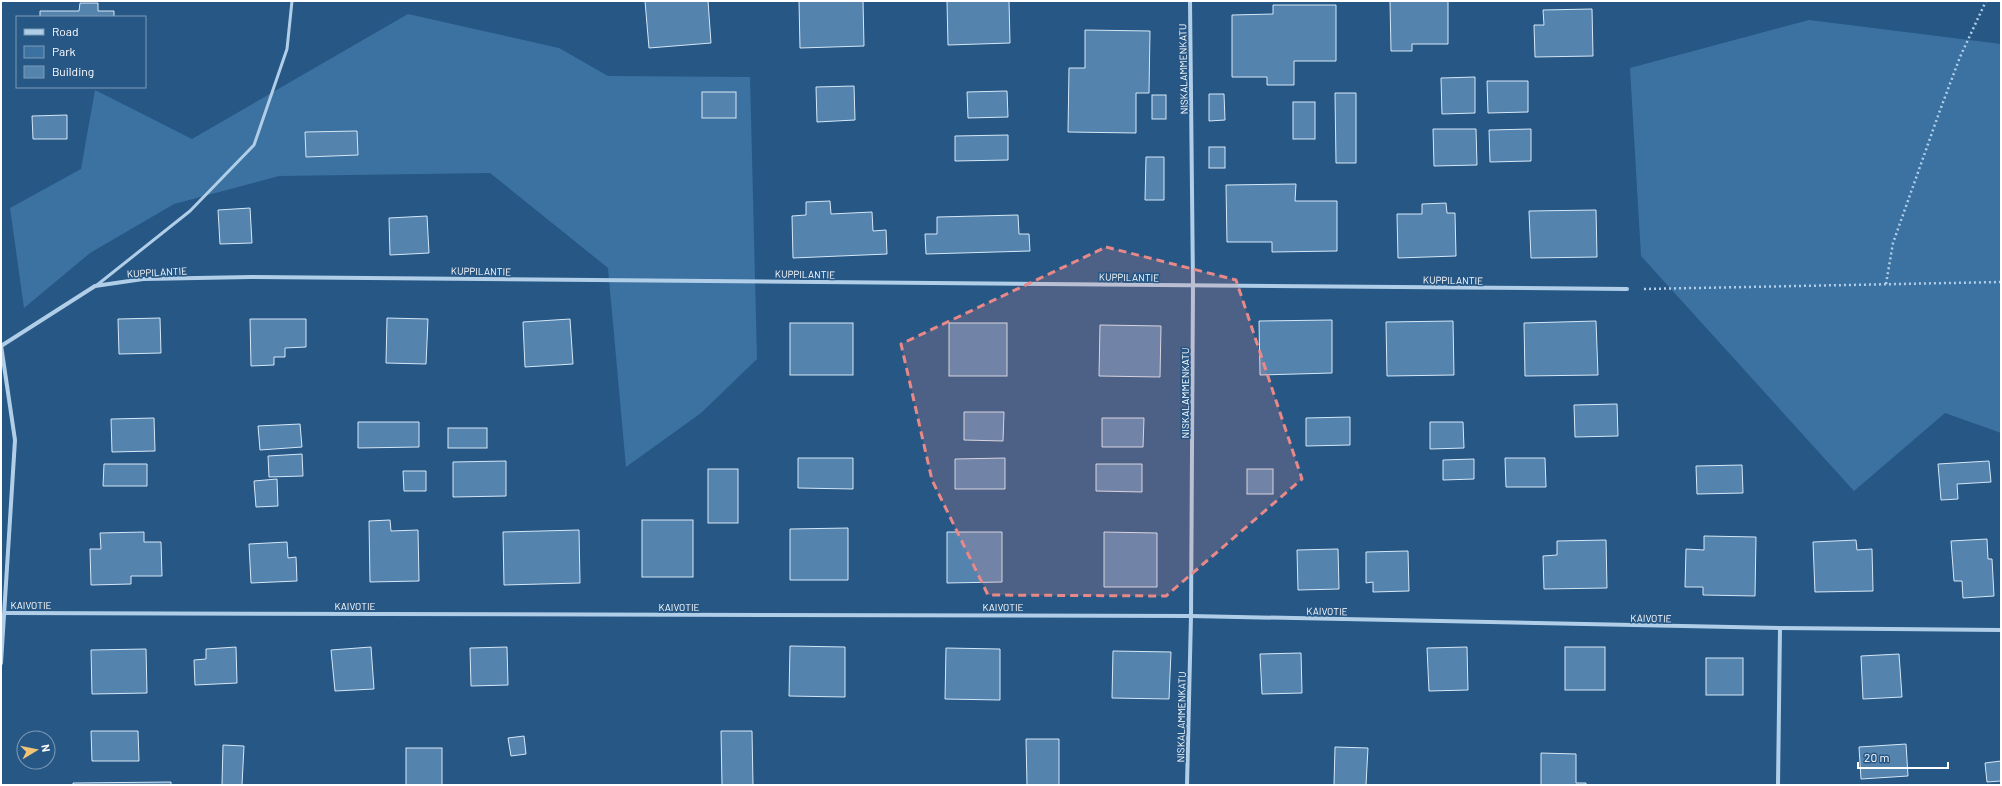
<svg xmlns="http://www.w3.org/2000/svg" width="2002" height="786" font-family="Barlow,sans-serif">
	<rect width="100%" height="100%" fill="#275785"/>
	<!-- green -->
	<g fill="#3c72a1">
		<path d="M408,14L559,48L608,76L750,77L757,359L701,413L626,467L608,268L490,173L279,176L174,204L90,253L24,308L10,208L81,169L95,90L192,139Z"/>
		<path d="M1809,20L2001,44V433L1945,413L1854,491L1641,256L1630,68Z"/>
	</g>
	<!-- building -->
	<g fill="#5483ae" stroke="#d5e7f6">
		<path d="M645,1H708L711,43L649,48Z"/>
		<path d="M799,1H863L864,46L800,48Z"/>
		<path d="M947,1H1009L1010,43L948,45Z"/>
		<path d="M1390,1H1448V44H1412V51H1391Z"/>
		<path d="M80,3H98V11H114V17H40V11H79Z"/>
		<path d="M1273,5H1336V61H1294V85H1267V77H1232V15L1273,14Z"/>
		<path d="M1592,9L1593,56L1535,57L1534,25H1544L1543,10Z"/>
		<path d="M1085,30L1150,31L1149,93H1136V133L1068,132L1069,68H1085Z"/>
		<path d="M1475,77V113L1442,114L1441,78Z"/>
		<path d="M1487,81H1528V112L1488,113Z"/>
		<path d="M854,86L855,120L817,122L816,87Z"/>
		<path d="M1007,91L1008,117L968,118L967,92Z"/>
		<rect x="702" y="92" width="34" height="26"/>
		<path d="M1335,93H1356V163H1336Z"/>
		<path d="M1209,94H1224L1225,120L1209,121Z"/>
		<rect x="1152" y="95" width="14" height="24"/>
		<rect x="1293" y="102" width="22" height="37"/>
		<path d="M67,115V139H33L32,116Z"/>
		<path d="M1433,129H1476L1477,165L1434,166Z"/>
		<path d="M1531,129V161L1490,162L1489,130Z"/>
		<path d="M357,131L358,155L306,157L305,132Z"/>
		<path d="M1008,135V160L955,161V136Z"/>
		<rect x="1209" y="147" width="16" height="21"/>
		<path d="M1146,157H1164V200H1145Z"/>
		<path d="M1296,184L1295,201H1337V251L1272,252V242H1227L1226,185Z"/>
		<path d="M830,201L831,214L872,212L873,231L886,230L887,254L793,258L792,216L806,215V202Z"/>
		<path d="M1446,203L1447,213H1455L1456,256L1398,258L1397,214H1422V204Z"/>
		<path d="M250,208L252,243L220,244L218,210Z"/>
		<path d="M1596,210L1597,257L1531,258L1529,211Z"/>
		<path d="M1018,215L1019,234H1029L1030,251L926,254L925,234H937V217Z"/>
		<path d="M427,216L429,253L390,255L389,218Z"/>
		<path d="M160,318L161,353L119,354L118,319Z"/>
		<path d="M387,318L428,319L426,364L386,363Z"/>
		<path d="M250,319H306V347L285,348V357H274V365L251,366Z"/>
		<path d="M570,319L573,364L525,367L523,322Z"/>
		<path d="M1332,320V373L1260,375L1259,321Z"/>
		<path d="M1453,321L1454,375L1387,376L1386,322Z"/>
		<path d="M1596,321L1598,375L1525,376L1524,323Z"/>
		<rect x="790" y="323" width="63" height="52"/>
		<rect x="949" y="323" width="58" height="53"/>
		<path d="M1100,325L1161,326L1160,377L1099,376Z"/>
		<path d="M1617,404L1618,436L1575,437L1574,405Z"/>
		<path d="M964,412H1004L1003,441L964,440Z"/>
		<path d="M1350,417V445L1306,446V418Z"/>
		<path d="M154,418L155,451L112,452L111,419Z"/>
		<path d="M1102,418H1144L1143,447H1102Z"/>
		<path d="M358,422H419V447L358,448Z"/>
		<path d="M1430,422H1463L1464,448L1430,449Z"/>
		<path d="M300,424L302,447L260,450L258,426Z"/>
		<rect x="448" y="428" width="39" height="20"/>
		<path d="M302,454L303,476L269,477L268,456Z"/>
		<path d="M798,458H853V489L798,488Z"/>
		<path d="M1005,458V489H955V459Z"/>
		<path d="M1505,458H1545L1546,487H1506Z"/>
		<path d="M1474,459V479L1443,480V460Z"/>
		<path d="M506,461V496L453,497V462Z"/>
		<path d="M1989,461L1991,482L1957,484L1958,499L1941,500L1938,464Z"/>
		<path d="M104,464H147V486H103Z"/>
		<path d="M1096,464H1142V492L1096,491Z"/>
		<path d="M1742,465L1743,493L1697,494L1696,466Z"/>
		<rect x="708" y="469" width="30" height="54"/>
		<rect x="1247" y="469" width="26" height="25"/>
		<path d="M403,471H426V491H404Z"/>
		<path d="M277,479L278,506L256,507L254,481Z"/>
		<path d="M390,520L391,531L418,530L419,581L370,582L369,521Z"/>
		<rect x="642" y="520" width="51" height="57"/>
		<path d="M848,528V580H790V529Z"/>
		<path d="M579,530L580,583L504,585L503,532Z"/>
		<path d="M144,532V542H161L162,576H131V584L91,585L90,549H101L100,533Z"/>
		<path d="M947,532H1002V582L947,583Z"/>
		<path d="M1104,532L1157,533V587H1104Z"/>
		<path d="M1704,536L1756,537L1755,596L1703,595V587H1685L1686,549L1704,550Z"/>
		<path d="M1987,539L1988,559H1992L1994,596L1963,598L1962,581H1954L1951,541Z"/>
		<path d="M1606,540L1607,588L1544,589L1543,556L1557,555V541Z"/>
		<path d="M1856,540L1857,550L1872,549L1873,591L1815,592L1813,542Z"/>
		<path d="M287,542L288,558L296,557L297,581L251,583L249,544Z"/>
		<path d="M1338,549L1339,589L1298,590L1297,550Z"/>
		<path d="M1408,551L1409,591L1373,592V582L1366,583V552Z"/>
		<path d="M790,646L845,647V697L789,696Z"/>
		<path d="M236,647L237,683L195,685L194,660L206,659V649Z"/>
		<path d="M371,647L374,689L335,691L331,650Z"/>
		<path d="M507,647L508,685L471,686L470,648Z"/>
		<path d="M1467,647L1468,690L1429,691L1427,648Z"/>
		<rect x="1565" y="647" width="40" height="43"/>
		<path d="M946,648L1000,649V700L945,699Z"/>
		<path d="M146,649L147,693L92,694L91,650Z"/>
		<path d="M1113,651L1171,652L1169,699L1112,698Z"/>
		<path d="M1301,653L1302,693L1262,694L1260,654Z"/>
		<path d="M1899,654L1902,697L1863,699L1861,656Z"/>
		<rect x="1706" y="658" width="37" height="37"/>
		<path d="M91,731H138L139,761H92Z"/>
		<path d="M721,731H752L753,785H722Z"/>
		<path d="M524,736L526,754L511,756L508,738Z"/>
		<path d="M1026,739H1059V785H1027Z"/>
		<path d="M1906,744L1908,776L1861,779L1859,747Z"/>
		<path d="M223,745L244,746L242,785H222Z"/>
		<path d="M1335,747L1368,748L1366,785H1334Z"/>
		<rect x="406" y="748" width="36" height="37"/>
		<path d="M1541,753L1576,754V783H1586V785H1541Z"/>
		<path d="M2001,761V781L1987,782L1985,763Z"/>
		<path d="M171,782V785H73V783Z"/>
	</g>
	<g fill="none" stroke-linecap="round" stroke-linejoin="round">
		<!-- path -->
		<g stroke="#b1cee8" stroke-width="2.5" stroke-dasharray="2 3" stroke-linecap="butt">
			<path d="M1886,284L1893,243L1939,113L1960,57L1986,1"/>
			<path d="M1644,289L2001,282"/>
		</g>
		<!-- lane -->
		<path stroke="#b1cee8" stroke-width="3" d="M97,285L190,211L254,145L287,49L292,1"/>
		<!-- street -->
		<g stroke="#b1cee8" stroke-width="4">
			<path d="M1,345L15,440L1,663"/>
			<path d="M1,346L95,286L143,279L251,277L1627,289"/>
			<path d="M5,613L1191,616L1780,628L2001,630"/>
			<path d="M1187,785L1191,616L1193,285L1190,1"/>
			<path d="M1778,785L1780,628"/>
		</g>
	</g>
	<!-- marked area -->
	<path fill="#e88989" fill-opacity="0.2" stroke="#e88989" stroke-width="3" stroke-dasharray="8 5" stroke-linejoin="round" d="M1106,247L1236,280L1302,479L1166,596L988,595L932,480L901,344Z"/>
	<g text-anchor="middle" stroke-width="3.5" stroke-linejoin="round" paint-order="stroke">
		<!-- street labels -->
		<g font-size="10" fill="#fff" stroke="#275785">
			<text transform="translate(1183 69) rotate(-91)" y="4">NISKALAMMENKATU</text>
			<text transform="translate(481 271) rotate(1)" y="4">KUPPILANTIE</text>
			<text transform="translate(157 272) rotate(-3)" y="4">KUPPILANTIE</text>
			<text transform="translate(805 274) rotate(1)" y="4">KUPPILANTIE</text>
			<text transform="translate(1129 277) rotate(1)" y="4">KUPPILANTIE</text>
			<text transform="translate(1453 280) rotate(1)" y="4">KUPPILANTIE</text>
			<text transform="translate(1185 393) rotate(-90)" y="4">NISKALAMMENKATU</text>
			<text x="31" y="609">KAIVOTIE</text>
			<text x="355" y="610">KAIVOTIE</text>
			<text x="679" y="611">KAIVOTIE</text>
			<text x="1003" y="611">KAIVOTIE</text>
			<text transform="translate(1327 611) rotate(1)" y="4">KAIVOTIE</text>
			<text transform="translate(1651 618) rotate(1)" y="4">KAIVOTIE</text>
			<text transform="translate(1181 717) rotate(-89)" y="4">NISKALAMMENKATU</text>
		</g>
	</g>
	<!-- border -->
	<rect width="2002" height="786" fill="none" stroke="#ffffff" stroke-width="4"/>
	<!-- legend -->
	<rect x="16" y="16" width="130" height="72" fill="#275785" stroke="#7d9ab6"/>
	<rect x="24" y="29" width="20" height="6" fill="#b1cee8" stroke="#7d9ab6"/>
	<text x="52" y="36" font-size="12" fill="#ffffff">Road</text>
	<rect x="24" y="46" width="20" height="12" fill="#3c72a1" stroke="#7d9ab6"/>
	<text x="52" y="56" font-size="12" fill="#ffffff">Park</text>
	<rect x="24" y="66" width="20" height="12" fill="#5483ae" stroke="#7d9ab6"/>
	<text x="52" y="76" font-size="12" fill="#ffffff">Building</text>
	<!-- north arrow -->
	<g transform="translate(36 750) rotate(80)"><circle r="19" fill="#275785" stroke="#7d9ab6"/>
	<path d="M0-3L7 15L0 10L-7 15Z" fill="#f0c377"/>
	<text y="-6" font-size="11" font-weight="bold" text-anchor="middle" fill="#ffffff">N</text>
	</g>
	<!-- scale -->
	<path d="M1858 762v6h90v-6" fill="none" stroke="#ffffff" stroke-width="2"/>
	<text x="1864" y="762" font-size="12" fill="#ffffff" stroke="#275785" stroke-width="3" paint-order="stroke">20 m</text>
</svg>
